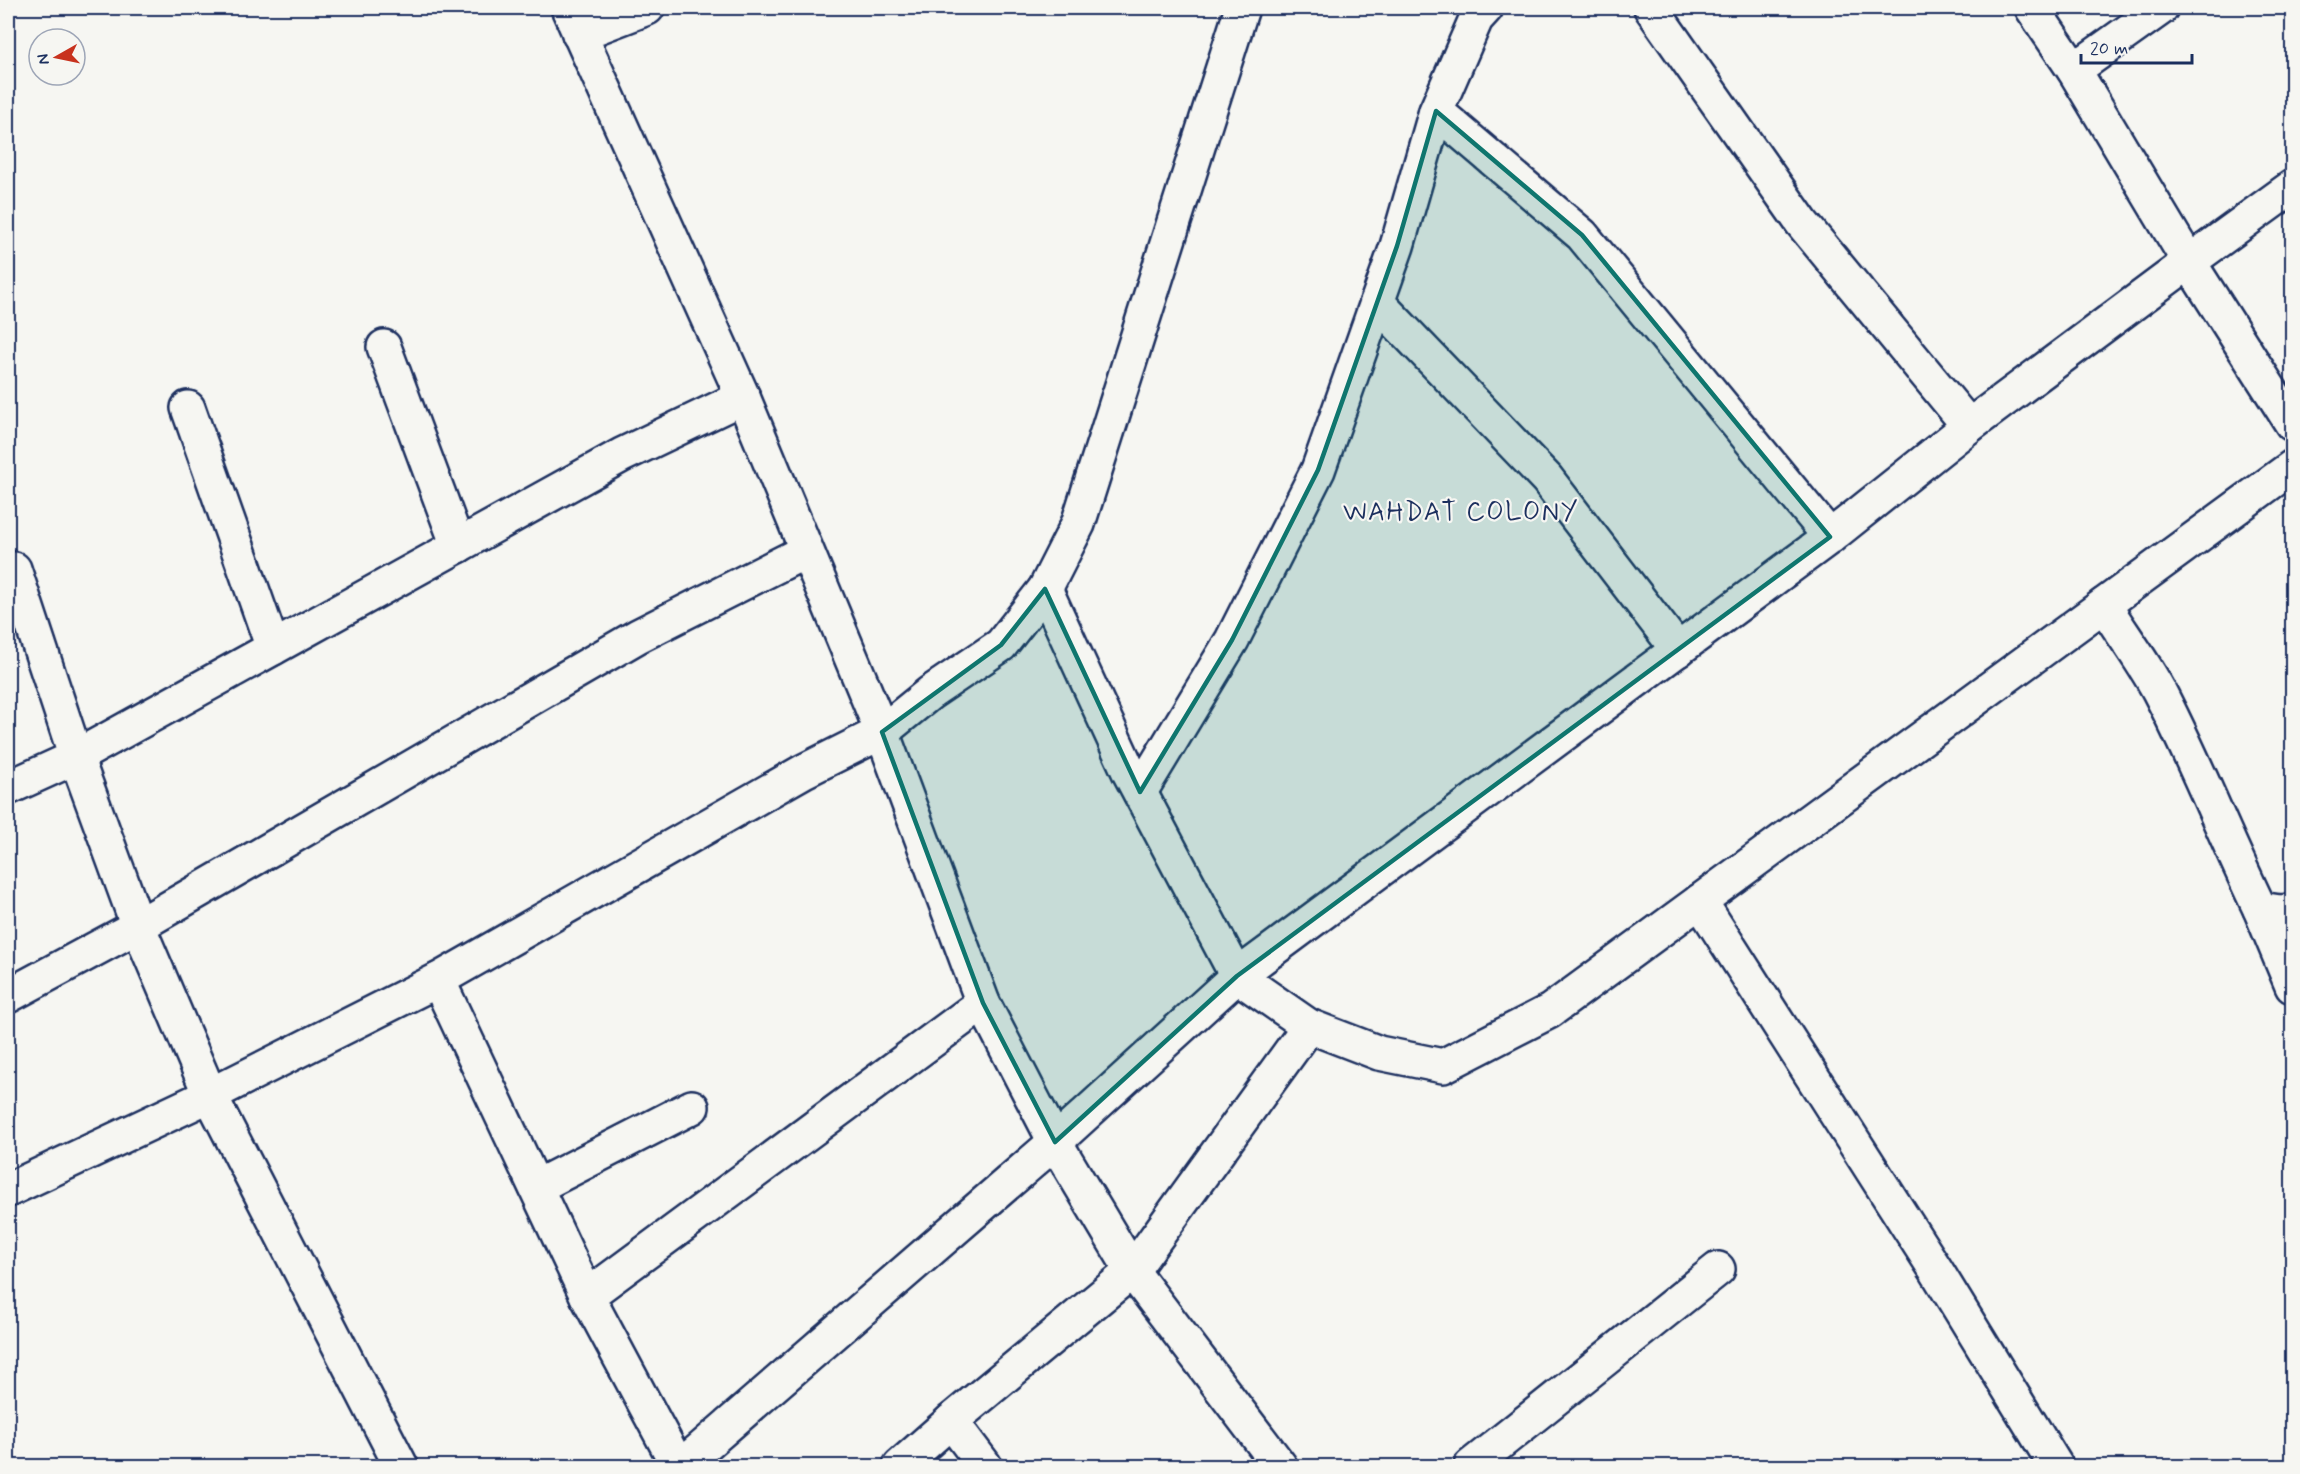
<svg xmlns="http://www.w3.org/2000/svg" width="2300" height="1474" font-family="Mynerve,sans-serif">
	<rect width="100%" height="100%" fill="#f6f6f2"/>
	<filter id="ink" filterUnits="userSpaceOnUse"><feTurbulence type="fractalNoise" baseFrequency=".0167" numOctaves="2"/><feDisplacementMap in="SourceGraphic" scale="12" xChannelSelector="R" yChannelSelector="G"/><feConvolveMatrix kernelMatrix="1 2 1 2 8 2 1 2 1" color-interpolation-filters="sRGB"/></filter>
	<g filter="url(#ink)">
		<g fill="none" stroke-linecap="round" stroke-linejoin="round">
			<!-- minor casing -->
			<g stroke="#1b2f5e" stroke-width="38">
				<g id="minor">
					<path d="M568,8L743,397L882,732L983,1003L1055,1142L1132,1271L1280,1466"/>
					<path d="M1486,8L1476,19L1436,111L1582,235L1830,537"/>
					<path d="M1651,8L1802,223L1969,426"/>
					<path d="M2032,8L2074,70L2189,262L2292,424"/>
					<path d="M579,34L647,8"/>
					<path d="M2074,70L2161,8"/>
					<path d="M2292,187L2189,262L1969,426L1830,537L1237,976L1309,1026L1379,1053L1443,1066L1550,1011L2292,467"/>
					<path d="M1377,302L1547,479L1678,650"/>
					<path d="M384,347L458,546"/>
					<path d="M188,408L273,648"/>
					<path d="M8,572L14,569L76,757L138,926L210,1095L401,1466"/>
					<path d="M2104,605C2122,634 2143,661 2159,691C2196,762 2225,837 2260,909L2280,912L2292,911"/>
					<path d="M8,788L76,757L622,455L743,397"/>
					<path d="M1140,792L1232,640L1318,470L1397,246L1436,111"/>
					<path d="M1700,901L1936,1270L2056,1466"/>
					<path d="M2260,909L2292,986"/>
					<path d="M438,980L587,1296L678,1466"/>
					<path d="M8,996L138,926L638,636L806,551"/>
					<path d="M536,1187L692,1107"/>
					<path d="M8,1190L210,1095L438,980L804,771L882,732L930,693L1001,645L1045,589L1078,524L1242,8"/>
					<path d="M587,1296L983,1003"/>
					<path d="M951,1421L985,1466"/>
					<path d="M681,1466L1055,1142L1237,976L1129,772L1045,589"/>
					<path d="M900,1466L951,1421L1132,1271L1309,1026"/>
					<path d="M1471,1466L1718,1269"/>
				</g>
			</g>
			<!-- minor -->
			<use href="#minor" stroke="#f6f6f2" stroke-width="33"/>
		</g>
	</g>
	<!-- marked area -->
	<path fill="#0f766e" fill-opacity="0.2" stroke="#0f766e" stroke-width="4.5" stroke-linejoin="round" d="M1436,111L1582,235L1830,537L1237,976L1055,1142L983,1003L882,732L1001,645L1045,589L1140,792L1232,640L1318,470L1397,246Z"/>
	<g text-anchor="middle" stroke-width="4.5" stroke-linejoin="round" paint-order="stroke">
		<!-- quarter labels -->
		<g font-size="26" letter-spacing="1.5" fill="#1b2f5e" stroke="#f6f6f2">
			<text x="1461" y="520">WAHDAT COLONY</text>
		</g>
	</g>
	<!-- margin -->
	<rect width="2300" height="1474" fill="none" stroke="#f6f6f2" stroke-width="30"/>
	<rect x="15" y="15" width="2270" height="1444" fill="none" stroke="#1b2f5e" stroke-width="2" filter="url(#ink)"/>
	<!-- north arrow -->
	<g transform="translate(57 57) rotate(261)"><circle r="28" fill="#f6f6f2" stroke="#9ea6b7" stroke-width="1.5"/>
	<path d="M0-4.5L10 22L0 15L-10 22Z" fill="#c8321e"/>
	<text y="-9" font-size="16" font-weight="bold" text-anchor="middle" fill="#1b2f5e">N</text>
	</g>
	<!-- scale -->
	<path d="M2081 54v9h111v-9" fill="none" stroke="#1b2f5e" stroke-width="3"/>
	<text x="2090" y="54" font-size="18" fill="#1b2f5e" stroke="#f6f6f2" stroke-width="4.5" paint-order="stroke">20 m</text>
</svg>
